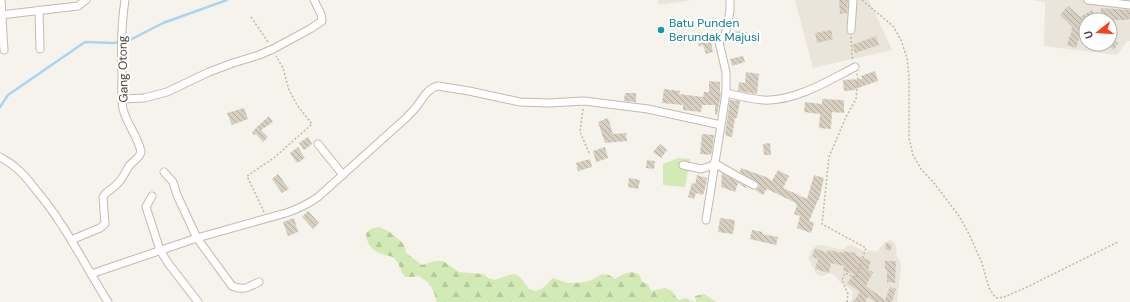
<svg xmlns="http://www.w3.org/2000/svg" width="1130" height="302" font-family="'DM Sans',sans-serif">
	<defs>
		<pattern id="forest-firs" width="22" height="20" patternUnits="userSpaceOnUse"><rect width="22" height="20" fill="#d2eab5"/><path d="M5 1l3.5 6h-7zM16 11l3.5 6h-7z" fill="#b6ca9c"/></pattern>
		<pattern id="building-back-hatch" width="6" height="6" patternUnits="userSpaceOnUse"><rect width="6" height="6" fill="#d8cfc1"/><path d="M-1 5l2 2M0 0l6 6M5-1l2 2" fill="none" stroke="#b1aa9e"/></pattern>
	</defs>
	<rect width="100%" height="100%" fill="#f6f3ec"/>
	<!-- residential -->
	<g fill="#eae5da" fill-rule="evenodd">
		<path d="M658,0H692L659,5Z"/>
		<path d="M795,0H869L892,50L813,68Z"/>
		<path d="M1032,0H1130V41H1127L1117,55L1044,46L1045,2ZM1086,20H1110V44H1086Z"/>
		<path d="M890,240L894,242L896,246L897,251L896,255L901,263V268L897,302H851L853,292L847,286L840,282L835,275L829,273L825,275L820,276L815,273V269L812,267L811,262L808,259L811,251L817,245H822L839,249H844L847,246L851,245L866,252L870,250L877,252L885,242H886Z"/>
	</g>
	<!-- forest -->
	<g fill="url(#forest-firs)">
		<path d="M378,227C386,229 390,232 396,237C403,243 405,244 406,253L422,265L435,261H443L459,272L483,274L488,278L495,280L509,275L515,274L521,278L529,289L536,291L543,288L553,278C557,279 560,281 565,282C570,284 578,283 584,282C598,281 600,267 615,279C621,275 633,268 640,276C640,276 642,281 642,282L648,284L651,291L665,288L672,291L675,296L679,300L686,298L694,302H437C433,288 431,283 418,276L412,277H405C400,271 400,263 394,258C390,255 386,256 382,254C372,251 366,243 366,233L371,229Z"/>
		<path d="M704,294L716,302H696L695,296Z"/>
	</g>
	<!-- garden -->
	<path fill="#d2eab5" d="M678,158L690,159L685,187L663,185V164Z"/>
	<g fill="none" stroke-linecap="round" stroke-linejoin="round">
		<!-- stream -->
		<path stroke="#a9d4f2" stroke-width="2.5" d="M0,107L8,95L85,42L113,43L128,41L163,23L227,0"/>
	</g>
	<!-- building -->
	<g fill="url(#building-back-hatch)">
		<path d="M839,0H848L847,13L840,14Z"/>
		<path d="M1068,6L1080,17L1092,10L1098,20H1086V36L1081,33L1076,48L1067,45L1072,30H1071L1072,27L1060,15Z"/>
		<path d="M1101,8L1130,10V19H1128V20H1100Z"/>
		<path d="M831,30L833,39L817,43L815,33Z"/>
		<path d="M733,31L750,33L749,41L732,39Z"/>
		<path d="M709,34L713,52L706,54L703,45L699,46L696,37Z"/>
		<path d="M876,36L879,45L855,53L852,45Z"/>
		<path d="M1110,38L1118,43L1114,50L1110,47Z"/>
		<path d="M743,56L745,62L732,66L730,59Z"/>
		<path d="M875,71L878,81L855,89V90L844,91L843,80L862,79L861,76Z"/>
		<path d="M746,72L759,74L757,94L738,91L739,82L745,83Z"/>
		<path d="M709,81L720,82V92L721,93L717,115H715V105H702L701,112L683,110V105L662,103L664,89L680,91L679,94L703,97L704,92H709Z"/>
		<path d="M625,93H636V102L624,101Z"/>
		<path d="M822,99L844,100V113L832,112L831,129L819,128L820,114L804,112L805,102L822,104Z"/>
		<path d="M730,100L740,101L737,118H735L732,137L726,136V134H725Z"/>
		<path d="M244,108L248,119L232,125L227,113Z"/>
		<path d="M269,116L273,122L261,130L268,137L263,142L256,134L254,135L252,132Z"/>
		<path d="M608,118L613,134L626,133L627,141L605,143L598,122Z"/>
		<path d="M702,134L714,135L712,152L710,155L700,154Z"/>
		<path d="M308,137L312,144L304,150L299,143Z"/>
		<path d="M770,143L771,155H764L763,144Z"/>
		<path d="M660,144L667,150L661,158L653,152Z"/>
		<path d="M298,147L305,158L297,163L290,153Z"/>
		<path d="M605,147L608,158L596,162L593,151Z"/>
		<path d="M590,159L592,167L578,171L576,163Z"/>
		<path d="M647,160L655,161L654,169L646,168Z"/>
		<path d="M741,168L766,177L772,181L778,170L789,176L783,188L807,199L814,175L824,178L819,200H818L809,221L814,223L811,233L797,228L800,216L794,214L797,205L796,204V203L767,189L763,195L755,190L759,187L758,183L740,172Z"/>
		<path d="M722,173L747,187L746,188L738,183L735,192L721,187Z"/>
		<path d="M278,174L289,189L282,193L272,179Z"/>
		<path d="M697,175L707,178L706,185L703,195L696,193L694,199L688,197L692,183L695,184Z"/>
		<path d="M629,178L640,180L638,189L628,187Z"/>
		<path d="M308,211L319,223L313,229L302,217Z"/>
		<path d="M294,218L298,232L288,236L283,222Z"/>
		<path d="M720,218L735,220L733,234L718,232Z"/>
		<path d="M752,230L763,232L762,234L778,237L776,245L750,239Z"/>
		<path d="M886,242L892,245L890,251L885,249Z"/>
		<path d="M815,248L827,253L828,250L843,253V251L856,253L855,255L871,261L868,270L873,272L866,286L885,300L890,287L896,289L892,302H875L868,297L865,302H853L860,292L847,283L854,274L843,271L844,266L831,263L829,273L815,269L818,259L812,257Z"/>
		<path d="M885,261H896L895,283L887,282V269H885Z"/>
	</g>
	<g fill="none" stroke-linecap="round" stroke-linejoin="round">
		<!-- street casing -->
		<g stroke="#c2bbae" stroke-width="9">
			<g id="street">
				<path d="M1,0L4,50"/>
				<path d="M1088,0L1130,5"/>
				<path d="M39,10L40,49"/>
				<path d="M0,15L78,6L86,0"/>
				<path d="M851,30L853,0"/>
				<path d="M726,93C738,96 750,99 763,100C794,102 828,81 855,67"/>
				<path d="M122,99L144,98L167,92L209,72L233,63L259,55L273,49L310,29L322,21L321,14L314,0"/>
				<path d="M318,144L343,175"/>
				<path d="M0,157C5,160 11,163 15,167C23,173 30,182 36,190C65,224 84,264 108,302"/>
				<path d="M714,163L735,175L754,185"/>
				<path d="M683,165L701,169L714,165"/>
				<path d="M164,172L173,182L177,195L197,238L232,286C244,291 248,287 259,282"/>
				<path d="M152,196L146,207L160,250L168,263L198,302"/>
				<path d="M706,220L726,93V72L718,38L725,36L730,11V0"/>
				<path d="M71,240L100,228L105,224L103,197C106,191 113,189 117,184C123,179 125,172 129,166C134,160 139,159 141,152C138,136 127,125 123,109C121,98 122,86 122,75C121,50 121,25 125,0"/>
				<path d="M91,274L197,238L286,213C298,209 308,204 318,197L406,118C410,114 414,110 417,106C423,98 428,88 438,86L469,91L520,102L549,103L584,101L648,109L721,125"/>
			</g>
		</g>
		<!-- path -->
		<g stroke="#c4b79f" stroke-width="1.5" stroke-dasharray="2 2" stroke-linecap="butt">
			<path d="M862,0L893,26L901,40L907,58L909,77V138L913,155L921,169L934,183L959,216L969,234L982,263L989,288L995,297L998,298L1004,297L1027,287L1118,242"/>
			<path d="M251,17L268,42"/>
			<path d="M851,37L852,56L853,61"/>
			<path d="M583,109L580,132L590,155"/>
			<path d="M264,212L247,176L275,157L312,124L297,105L289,90L283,68L276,56"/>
			<path d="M847,302L848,294L842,280L845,273L856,278L866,248L822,224L829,157L846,117L856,99L858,79L857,74"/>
		</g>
		<!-- street -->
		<use href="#street" stroke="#fff" stroke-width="7"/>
	</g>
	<!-- markers -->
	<circle fill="#0f9aa8" stroke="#fff" stroke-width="1.5" cx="661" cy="30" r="4"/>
	<g text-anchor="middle" stroke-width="4" stroke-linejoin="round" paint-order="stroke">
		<!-- culture labels -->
		<g font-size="12" fill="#0d838f" stroke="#fff" text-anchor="start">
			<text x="669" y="27">Batu Punden<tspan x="669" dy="14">Berundak Majusi</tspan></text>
		</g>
		<!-- street labels -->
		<g font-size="12" fill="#4b4439" stroke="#fff">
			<text transform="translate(123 69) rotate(-91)" y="4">Gang Otong</text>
		</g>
	</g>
	<!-- north arrow -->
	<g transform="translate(1098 32) rotate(253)"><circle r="19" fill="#ffffff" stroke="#b7b4b0"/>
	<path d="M0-3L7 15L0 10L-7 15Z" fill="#fc3f1d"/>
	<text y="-6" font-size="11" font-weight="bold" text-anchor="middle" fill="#4b4439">U</text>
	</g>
</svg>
